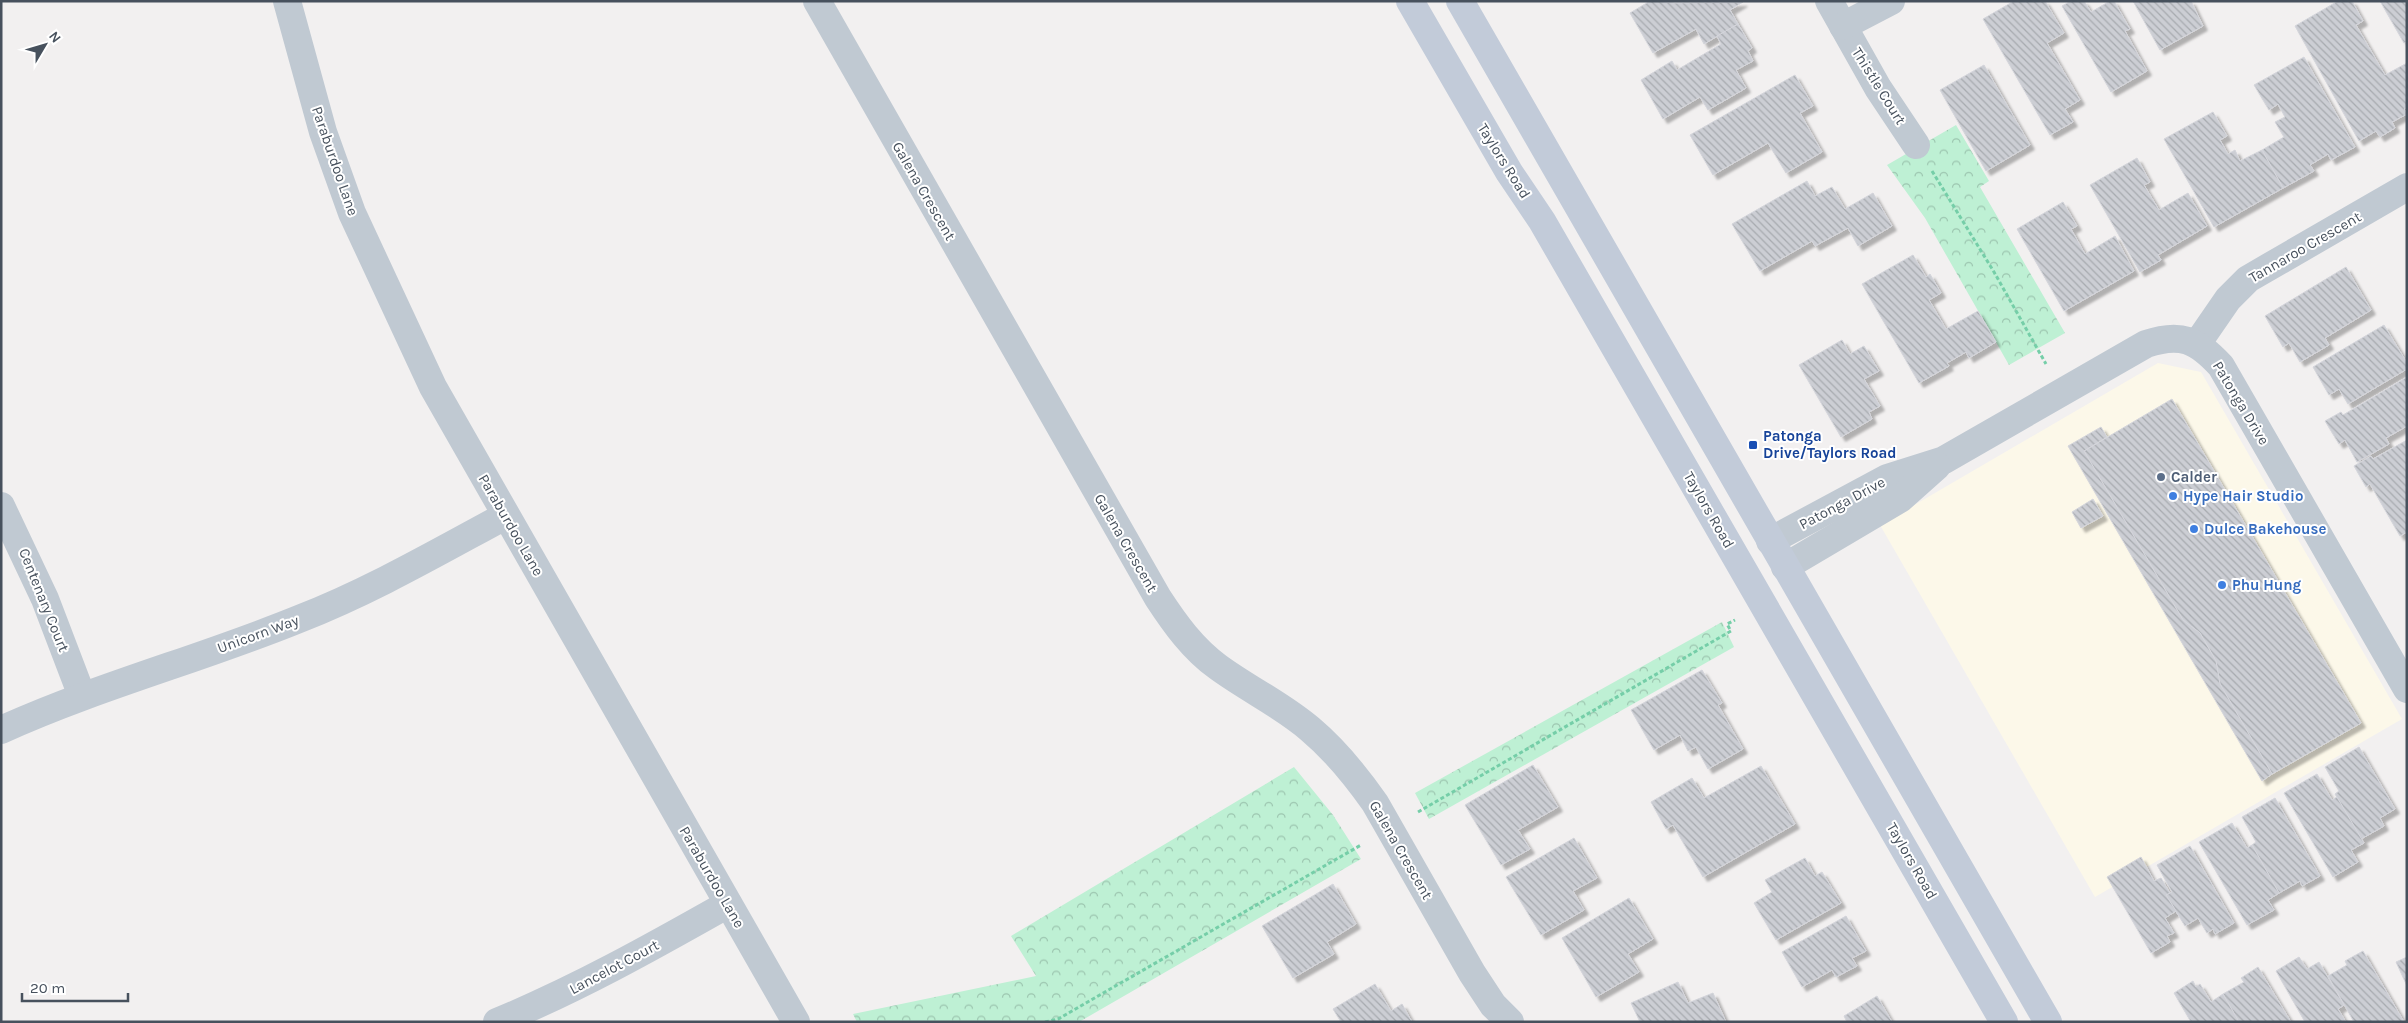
<svg xmlns="http://www.w3.org/2000/svg" width="2408" height="1023" font-family="Karla,sans-serif">
	<defs>
		<pattern id="park-crowns" width="20" height="18" patternUnits="userSpaceOnUse" patternTransform="scale(1.25)"><rect width="20" height="18" fill="#bef0d4"/><path d="M2 6a3 3 0 1 1 6 0M12 15a3 3 0 1 1 6 0" fill="none" stroke="#9cc5af"/></pattern>
		<pattern id="building-back-hatch" width="6" height="6" patternUnits="userSpaceOnUse" patternTransform="scale(1.25)"><rect width="6" height="6" fill="#ccced4"/><path d="M-1 5l2 2M0 0l6 6M5-1l2 2" fill="none" stroke="#a7aaaf"/></pattern>
		<filter id="shadow"><feDropShadow dx="4.5" dy="4.5" stdDeviation="1" flood-color="#0004"/></filter>
	</defs>
	<rect width="100%" height="100%" fill="#f2f0f0"/>
	<!-- commercial -->
	<path fill="#fcf8e9" d="M2158,363L2201,372L2402,719L2095,897L1880,525Z"/>
	<!-- park -->
	<g fill="url(#park-crowns)">
		<path d="M1956,125L1989,181L1980,187L2065,333L2009,365L1925,218L1887,165Z"/>
		<path d="M1722,622L1734,647L1429,819L1415,793Z"/>
		<path d="M1294,767L1333,815L1361,859L1079,1022H857L853,1014L1036,976L1011,936Z"/>
	</g>
	<!-- building -->
	<g fill="url(#building-back-hatch)" stroke="#d4d5db" filter="url(#shadow)">
		<path d="M1650,1L1675,3L1743,2L1730,10L1738,24L1704,44L1696,29L1653,53L1630,13Z"/>
		<path d="M2014,1H2045L2064,33L2047,43L2080,100L2065,109L2073,122L2050,135L1983,19Z"/>
		<path d="M2071,1H2084L2091,12L2110,1H2114L2130,29L2125,31L2147,71L2111,92L2062,6Z"/>
		<path d="M2133,1H2191L2203,26L2160,50Z"/>
		<path d="M2338,1H2352L2363,21L2356,25L2385,75L2407,63V107L2404,109L2407,114L2392,122L2395,128L2380,137L2376,131L2359,141L2295,26Z"/>
		<path d="M2380,1H2407V42L2404,43Z"/>
		<path d="M1738,24L1752,48L1748,51L1753,61L1736,70L1746,88L1708,110L1700,97L1663,119L1641,80L1672,61L1677,70L1721,44L1717,36Z"/>
		<path d="M2304,57L2355,147L2331,160L2328,154L2310,165L2314,171L2283,188L2262,150L2284,137L2275,122L2285,117L2278,104L2269,110L2254,85Z"/>
		<path d="M1984,65L2030,145L1986,171L1940,90Z"/>
		<path d="M1795,75L1813,106L1800,113L1822,152L1786,173L1768,143L1713,175L1690,135Z"/>
		<path d="M2213,112L2227,136L2220,140L2228,154L2235,150L2240,161L2262,150L2283,188L2214,227L2164,139Z"/>
		<path d="M2137,158L2150,182L2144,185L2159,210L2188,193L2207,226L2158,255L2161,260L2140,272L2090,185Z"/>
		<path d="M1807,181L1815,196L1832,187L1845,209L1873,193L1892,226L1858,246L1848,228L1815,246L1812,241L1760,271L1732,224Z"/>
		<path d="M2063,202L2077,226L2071,229L2085,254L2115,236L2134,271L2064,311L2017,229Z"/>
		<path d="M1913,255L1926,277L1930,274L1941,293L1929,300L1946,329L1978,311L1996,342L1969,358L1966,352L1947,363L1949,366L1919,383L1862,284Z"/>
		<path d="M2346,267L2371,310L2325,338L2329,345L2300,362L2289,343L2283,347L2265,316Z"/>
		<path d="M2384,325L2407,363V369L2348,404L2339,389L2329,395L2313,367Z"/>
		<path d="M1842,340L1850,354L1864,346L1879,371L1864,379L1880,406L1869,412L1872,419L1841,437L1799,365Z"/>
		<path d="M2407,377V426L2386,438L2389,444L2357,462L2345,440L2339,444L2325,421L2341,412L2343,415Z"/>
		<path d="M2172,399L2361,723L2272,774L2220,684L2216,661L2200,633L2183,620L2084,451Z"/>
		<path d="M2101,427L2107,437L2084,451L2183,620L2200,633L2216,661L2220,684L2272,774L2262,781L2068,446Z"/>
		<path d="M2407,440V532L2400,536L2370,484L2366,487L2354,466L2371,456L2373,459Z"/>
		<path d="M2093,499L2103,516L2081,528L2072,512Z"/>
		<path d="M1702,670L1722,703L1718,705L1743,749L1708,769L1696,747L1688,751L1680,735L1654,750L1631,710Z"/>
		<path d="M2359,747L2395,809L2380,818L2384,826L2361,839L2335,794L2339,791L2325,767Z"/>
		<path d="M1533,765L1558,807L1518,830L1530,849L1501,865L1465,805Z"/>
		<path d="M1761,766L1795,824L1703,877L1673,825L1666,829L1651,802L1692,778L1704,798Z"/>
		<path d="M2317,774L2332,800L2337,797L2364,843L2351,850L2358,862L2333,877L2284,793Z"/>
		<path d="M2275,798L2320,876L2302,886L2300,881L2279,893L2252,845L2256,842L2242,817Z"/>
		<path d="M2232,823L2247,848L2252,845L2279,893L2268,900L2274,910L2247,925L2199,842Z"/>
		<path d="M1574,838L1597,878L1573,891L1584,910L1541,935L1506,877Z"/>
		<path d="M2190,846L2234,923L2215,934L2213,929L2207,933L2198,918L2185,926L2166,895L2172,892L2157,865Z"/>
		<path d="M2141,857L2154,881L2161,878L2170,893L2166,895L2176,911L2165,918L2174,933L2167,936L2170,942L2151,953L2107,877Z"/>
		<path d="M1805,858L1815,876L1822,872L1841,903L1776,940L1754,903L1772,892L1765,880Z"/>
		<path d="M1333,884L1356,924L1327,942L1334,954L1293,978L1262,926Z"/>
		<path d="M1629,898L1653,939L1628,954L1639,972L1596,997L1562,938Z"/>
		<path d="M1846,916L1866,951L1852,958L1857,966L1836,977L1832,970L1802,987L1782,952Z"/>
		<path d="M2363,951L2404,1022H2354L2328,976L2347,965L2345,961Z"/>
		<path d="M2299,957L2307,969L2319,962L2344,1005L2338,1009L2346,1022H2305L2276,971Z"/>
		<path d="M2407,957V986L2396,962Z"/>
		<path d="M2258,967L2291,1022H2239L2223,994L2244,982L2241,978Z"/>
		<path d="M2193,981L2196,987L2200,984L2211,1002L2223,994L2239,1022H2191L2174,993Z"/>
		<path d="M1678,982L1688,1003L1713,993L1726,1022H1640L1631,1003Z"/>
		<path d="M1375,984L1391,1011L1402,1004L1412,1022H1341L1333,1009Z"/>
		<path d="M1877,996L1892,1022H1847L1844,1016Z"/>
	</g>
	<g fill="none" stroke-linecap="round" stroke-linejoin="round">
		<!-- path -->
		<g stroke="#75cea8" stroke-width="3" stroke-dasharray="4 2.5" stroke-linecap="butt">
			<path d="M1932,171L1994,272L2046,364"/>
			<path d="M1418,812L1731,631L1727,624L1735,620"/>
			<path d="M1045,1022L1058,1019L1361,845"/>
		</g>
		<!-- street -->
		<g stroke="#c0c9d2" stroke-width="28">
			<path d="M287,1L323,132L352,213L433,387L796,1022"/>
			<path d="M817,1L1158,598C1175,624 1193,649 1218,667C1248,689 1282,705 1310,729C1335,750 1356,776 1375,803L1472,973L1493,1005L1510,1022"/>
			<path d="M1829,1L1878,88L1916,145"/>
			<path d="M1843,26L1891,1"/>
			<path d="M2197,344L2228,299L2248,279L2407,187"/>
			<path d="M1,506L45,599L82,696"/>
			<path d="M1770,541L1887,478L1944,460L2146,344C2181,332 2197,340 2221,366L2407,689"/>
			<path d="M1785,567L1900,499L1937,466"/>
			<path d="M1,730C98,686 201,659 299,619C371,591 438,552 505,516"/>
			<path d="M497,1022C577,989 652,947 728,904"/>
		</g>
		<!-- secondary -->
		<g stroke="#c2cbd9" stroke-width="28">
			<path d="M1410,1L1509,172L1542,221L2004,1022"/>
			<path d="M1460,1L2048,1022"/>
		</g>
	</g>
	<!-- markers -->
	<rect fill="#1a4fb4" stroke="#fff" stroke-width="2" x="1748" y="440" width="10" height="10" rx="2.5"/>
	<circle fill="#5c6f8a" stroke="#fff" stroke-width="2" cx="2161" cy="477" r="5"/>
	<g fill="#3f7fe0" stroke="#fff" stroke-width="2">
		<circle cx="2173" cy="496" r="5"/>
		<circle cx="2194" cy="529" r="5"/>
		<circle cx="2222" cy="585" r="5"/>
	</g>
	<g text-anchor="middle" stroke-width="4" stroke-linejoin="round" paint-order="stroke">
		<!-- street labels -->
		<g font-size="15" fill="#47515d" stroke="#fff">
			<text transform="translate(1879 86) rotate(58)" y="5">Thistle Court</text>
			<text transform="translate(335 161) rotate(71)" y="5">Paraburdoo Lane</text>
			<text transform="translate(1504 161) rotate(58)" y="5">Taylors Road</text>
			<text transform="translate(924 191) rotate(60)" y="5">Galena Crescent</text>
			<text transform="translate(2305 247) rotate(-30)" y="5">Tannaroo Crescent</text>
			<text transform="translate(2241 403) rotate(59)" y="5">Patonga Drive</text>
			<text transform="translate(1842 503) rotate(-28)" y="5">Patonga Drive</text>
			<text transform="translate(1709 510) rotate(60)" y="5">Taylors Road</text>
			<text transform="translate(511 525) rotate(60)" y="5">Paraburdoo Lane</text>
			<text transform="translate(1126 543) rotate(60)" y="5">Galena Crescent</text>
			<text transform="translate(44 600) rotate(68)" y="5">Centenary Court</text>
			<text transform="translate(258 634) rotate(-20)" y="5">Unicorn Way</text>
			<text transform="translate(1401 850) rotate(60)" y="5">Galena Crescent</text>
			<text transform="translate(1912 861) rotate(60)" y="5">Taylors Road</text>
			<text transform="translate(712 877) rotate(60)" y="5">Paraburdoo Lane</text>
			<text transform="translate(614 967) rotate(-28)" y="5">Lancelot Court</text>
		</g>
		<!-- transit labels -->
		<g font-size="15" font-weight="bold" fill="#164399" stroke="#fff" text-anchor="start">
			<text x="1763" y="441">Patonga<tspan x="1763" dy="17">Drive/Taylors Road</tspan></text>
		</g>
		<!-- service labels -->
		<g font-size="15" font-weight="bold" fill="#4e5e75" stroke="#fff" text-anchor="start">
			<text x="2171" y="482">Calder</text>
		</g>
		<!-- shop labels -->
		<g font-size="15" font-weight="bold" fill="#366cbe" stroke="#fff" text-anchor="start">
			<text x="2183" y="501">Hype Hair Studio</text>
			<text x="2204" y="534">Dulce Bakehouse</text>
			<text x="2232" y="590">Phu Hung</text>
		</g>
	</g>
	<!-- border -->
	<rect width="2408" height="1023" fill="none" stroke="#47515d" stroke-width="5"/>
	<!-- north arrow -->
	<g transform="translate(45 45) rotate(52)" stroke="#ffffff" stroke-width="4" paint-order="stroke">
	<path d="M0-4L9 19L0 12L-9 19Z" fill="#47515d"/>
	<text y="-8" font-size="14" font-weight="bold" text-anchor="middle" fill="#47515d">N</text>
	</g>
	<!-- scale -->
	<path d="M22 993v8h106v-8" fill="none" stroke="#47515d" stroke-width="2.5"/>
	<text x="30" y="993" font-size="15" fill="#47515d" stroke="#ffffff" stroke-width="4" paint-order="stroke">20 m</text>
</svg>
